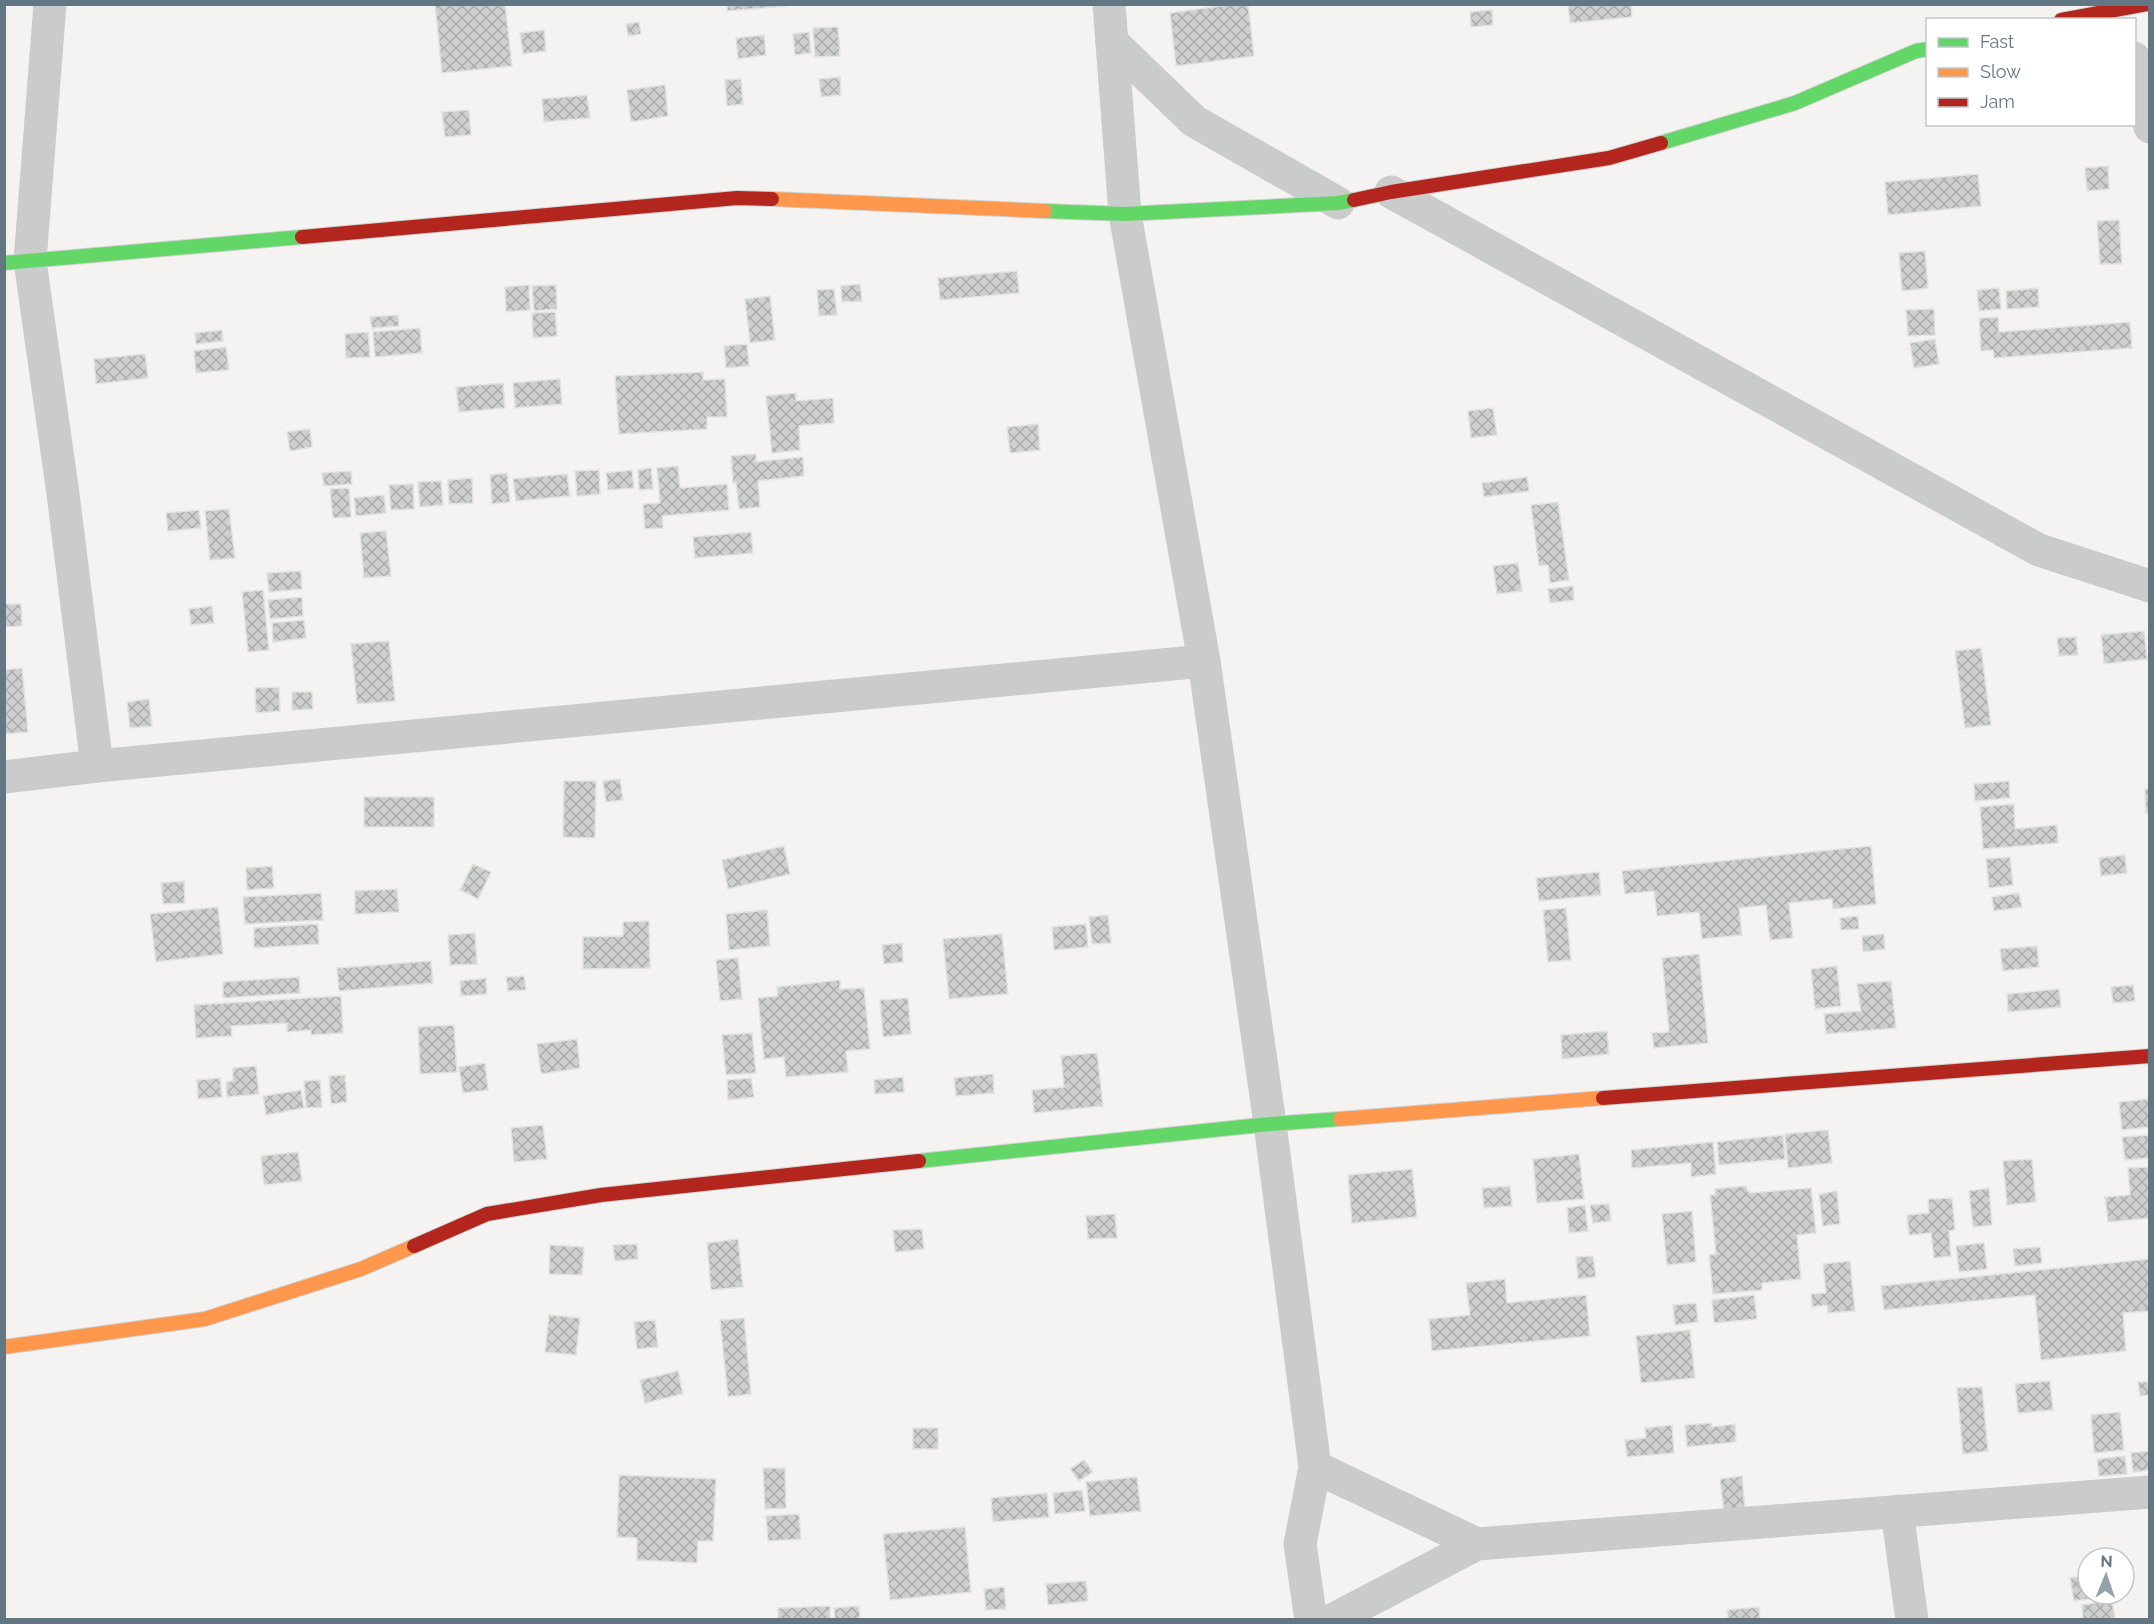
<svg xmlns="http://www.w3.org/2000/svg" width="2154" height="1624" font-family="Raleway,sans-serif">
	<defs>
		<pattern id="building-cross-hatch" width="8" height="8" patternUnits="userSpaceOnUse" patternTransform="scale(1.5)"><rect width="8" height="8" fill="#cecfcf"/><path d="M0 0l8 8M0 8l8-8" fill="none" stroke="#abadad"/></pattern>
	</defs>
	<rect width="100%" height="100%" fill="#f4f3f1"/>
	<!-- building -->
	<g fill="url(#building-cross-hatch)" stroke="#e2e2e1" stroke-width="1.5">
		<path d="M435,4H505L512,66L442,73Z"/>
		<path d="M727,4H787V6L727,11Z"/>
		<path d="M1236,4H1248L1254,56L1176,66L1170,13Z"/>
		<path d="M1568,4H1631L1632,17L1570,23Z"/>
		<path d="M1492,10L1493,25L1471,27L1470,12Z"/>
		<path d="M639,22L641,34L628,36L626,24Z"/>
		<path d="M838,27L840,56L815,57L813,28Z"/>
		<path d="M544,30L546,51L523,54L520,33Z"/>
		<path d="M809,32L811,53L795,55L793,34Z"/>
		<path d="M764,35L766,55L738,59L736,38Z"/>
		<path d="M840,77L841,95L821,97L819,79Z"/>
		<path d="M741,79L743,104L727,106L725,80Z"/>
		<path d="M665,85L668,116L631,122L627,90Z"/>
		<path d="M587,95L590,118L544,122L542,99Z"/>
		<path d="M469,110L471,135L445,137L442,112Z"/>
		<path d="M2108,166L2109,189L2087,191L2085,168Z"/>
		<path d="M1978,174L1981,206L1888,215L1885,182Z"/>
		<path d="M2119,220L2122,264H2100L2097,221Z"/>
		<path d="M1925,251L1928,288L1902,291L1899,253Z"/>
		<path d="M1017,271L1019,293L940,300L938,278Z"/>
		<path d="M860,284L862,301L842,302L841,286Z"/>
		<path d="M529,285L530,310L506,312L505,287Z"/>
		<path d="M556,285L557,309L534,311L532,286Z"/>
		<path d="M1999,288L2001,309L1979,311L1977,290Z"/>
		<path d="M2038,288L2039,307L2007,309L2006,291Z"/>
		<path d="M834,289L837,315L819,316L817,290Z"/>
		<path d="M770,296L775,340L750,343L745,299Z"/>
		<path d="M1934,309L1935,335L1908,336L1906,310Z"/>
		<path d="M555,312L557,336L533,338L532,313Z"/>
		<path d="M398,315L399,326L372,328L370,317Z"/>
		<path d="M1998,317L1999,332L2130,322L2132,348L1994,358L1993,350L1981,351L1979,318Z"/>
		<path d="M420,328L422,353L375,357L373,332Z"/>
		<path d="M222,330L223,341L196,344L195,333Z"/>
		<path d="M368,332L370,357L346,358L345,334Z"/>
		<path d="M1935,339L1939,364L1914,368L1910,343Z"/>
		<path d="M747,344L749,366L726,368L724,346Z"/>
		<path d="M226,347L229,370L196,373L194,351Z"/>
		<path d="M145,354L148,378L96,384L94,359Z"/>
		<path d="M703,372V380L725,379L727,417H707V429L619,434L615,376Z"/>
		<path d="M560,379L562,404L515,408L513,383Z"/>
		<path d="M503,383L505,408L459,412L456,387Z"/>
		<path d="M796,393V401L833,398L834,423L799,426L800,450L772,453L766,396Z"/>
		<path d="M1493,408L1497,435L1471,438L1468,411Z"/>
		<path d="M1038,424L1040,450L1010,453L1007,427Z"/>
		<path d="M310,429L312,447L290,451L287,432Z"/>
		<path d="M756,454V462L803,457L804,476L758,481L760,507L739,509L736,482L733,483L731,456Z"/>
		<path d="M678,466L680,488L727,484L729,510L662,516L663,528L645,529L643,504L660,503L657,468Z"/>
		<path d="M651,468L653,489L639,490L638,470Z"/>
		<path d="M599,470L600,494L577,496L575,471Z"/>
		<path d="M632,470L634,488L608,490L606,473Z"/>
		<path d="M351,471L352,484L324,486L322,473Z"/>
		<path d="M507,473L510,502L492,504L490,475Z"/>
		<path d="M567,474L570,496L516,501L513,479Z"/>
		<path d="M1527,477L1529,491L1484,497L1482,483Z"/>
		<path d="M472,478L473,503L449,504L448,480Z"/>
		<path d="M441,481L443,505L420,507L418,482Z"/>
		<path d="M413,484L414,509L391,510L389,485Z"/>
		<path d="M349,488L351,517L333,518L330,489Z"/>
		<path d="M384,495L386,513L356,516L354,498Z"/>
		<path d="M1558,502L1569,580L1550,583L1548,565L1539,566L1531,505Z"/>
		<path d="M229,509L235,558L210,560L205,511Z"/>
		<path d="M199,510L201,528L168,531L166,513Z"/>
		<path d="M386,531L391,576L364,578L360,533Z"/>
		<path d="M751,532L753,553L695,558L693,537Z"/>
		<path d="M1518,563L1522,591L1497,594L1493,566Z"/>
		<path d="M301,571L302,589L269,592L267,573Z"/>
		<path d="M1573,586L1574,600L1550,603L1548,589Z"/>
		<path d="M263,590L269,650L248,652L242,592Z"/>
		<path d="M302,597L303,616L270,619L268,600Z"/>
		<path d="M4,604H21L22,626L4,627Z"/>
		<path d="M212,606L214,623L191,625L189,609Z"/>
		<path d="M304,620L306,638L273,642L272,623Z"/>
		<path d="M2144,631L2147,659L2104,664L2101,635Z"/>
		<path d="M2076,637L2078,655L2059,656L2057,638Z"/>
		<path d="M389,641L395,701L357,704L351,644Z"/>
		<path d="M1981,648L1991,725L1965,728L1955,651Z"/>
		<path d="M22,668L28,732L4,734V670Z"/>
		<path d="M279,687L280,711L256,713L255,688Z"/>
		<path d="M292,692H312L313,709L292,710Z"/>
		<path d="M149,699L152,726L130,728L127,702Z"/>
		<path d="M620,779L623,800L606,802L603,781Z"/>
		<path d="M564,781H596L595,838L563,837Z"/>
		<path d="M2009,781L2010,798L1975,801L1974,784Z"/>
		<path d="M2145,789H2150V812L2146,813Z"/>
		<rect x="364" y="797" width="70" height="30"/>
		<path d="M2014,804L2015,829L2057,825L2058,843L1983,849L1980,807Z"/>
		<path d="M784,846L790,874L728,889L722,860Z"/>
		<path d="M1871,846L1876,904L1833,909L1832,899L1789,903L1793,938L1770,940L1766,905L1739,908L1742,935L1702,939L1699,912L1657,916L1654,891L1625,894L1622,871Z"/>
		<path d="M2125,855L2127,873L2101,876L2099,858Z"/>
		<path d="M2010,857L2013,885L1989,888L1986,859Z"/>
		<path d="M473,864L491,872L478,899L460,890Z"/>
		<path d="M272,866L274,888L247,890L246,868Z"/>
		<path d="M1599,872L1601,895L1539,901L1536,878Z"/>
		<path d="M184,881L185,903L163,904L161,883Z"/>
		<path d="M397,889L399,912L355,914V891Z"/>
		<path d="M321,893L323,920L245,924L243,897Z"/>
		<path d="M2019,893L2022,907L1994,911L1992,897Z"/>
		<path d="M218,907L223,954L156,962L150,914Z"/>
		<path d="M1566,908L1571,960L1548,962L1543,910Z"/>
		<path d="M767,910L770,946L729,950L726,914Z"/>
		<path d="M1108,915L1111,943L1092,944L1089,917Z"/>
		<path d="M1858,916L1859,929L1841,930L1840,918Z"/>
		<path d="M649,921L650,968L583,969V937L623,936V922Z"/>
		<path d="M318,924L319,944L254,948V928Z"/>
		<path d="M1086,924L1088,947L1054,950L1052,927Z"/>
		<path d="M475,933L477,964L450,965L448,935Z"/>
		<path d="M1002,934L1008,994L949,999L943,939Z"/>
		<path d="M1884,934L1885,949L1863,952L1862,936Z"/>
		<path d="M902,943L903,962L884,964L882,945Z"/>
		<path d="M2037,946L2039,967L2003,971L2000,949Z"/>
		<path d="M1699,954L1708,1043L1654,1048L1652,1033L1669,1032L1662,958Z"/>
		<path d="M738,958L742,999L720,1001L716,960Z"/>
		<path d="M431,961L433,983L339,991L337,968Z"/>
		<path d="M1837,966L1841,1006L1815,1009L1811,969Z"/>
		<path d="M524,976L526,990L508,991L506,977Z"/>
		<path d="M299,977L300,993L223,998V982Z"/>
		<path d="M486,978L487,994L461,996L460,981Z"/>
		<path d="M840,980V989L864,988L870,1049L846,1051L848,1072L786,1077L784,1057L764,1059L758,998L778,996L777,987Z"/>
		<path d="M1891,981L1896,1028L1826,1034L1824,1014L1861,1011L1857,984Z"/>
		<path d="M2133,985L2135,1001L2113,1003L2111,987Z"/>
		<path d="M2059,989L2061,1007L2008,1012L2007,994Z"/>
		<path d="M341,996L343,1033L311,1035V1030L287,1032V1023L231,1026L232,1036L196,1038L194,1005Z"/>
		<path d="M908,998L911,1034L883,1037L880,1000Z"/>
		<path d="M454,1025L457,1072L420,1074L418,1027Z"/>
		<path d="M1607,1031L1609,1054L1562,1059L1561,1035Z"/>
		<path d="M752,1033L756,1073L726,1075L722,1035Z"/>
		<path d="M577,1039L580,1068L541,1074L537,1044Z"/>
		<path d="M1097,1053L1103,1106L1034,1113L1032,1090L1064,1087L1061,1056Z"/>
		<path d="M485,1063L488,1090L463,1093L459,1067Z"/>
		<path d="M256,1066L259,1094L227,1097L226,1082L233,1081V1068Z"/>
		<path d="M993,1074L994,1093L956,1096L954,1078Z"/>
		<path d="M345,1075L347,1102L331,1104L329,1076Z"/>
		<path d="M903,1077L904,1092L875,1094L874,1080Z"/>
		<path d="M220,1078L222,1097L198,1099L197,1080Z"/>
		<path d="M751,1078L754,1097L728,1100L727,1080Z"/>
		<path d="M320,1080L322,1107L306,1108L304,1081Z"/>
		<path d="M301,1090L304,1108L266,1115L263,1096Z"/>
		<path d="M2150,1099V1127L2122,1130L2119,1102Z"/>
		<path d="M543,1125L547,1159L514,1162L511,1128Z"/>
		<path d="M1828,1130L1832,1163L1788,1168L1785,1134Z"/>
		<path d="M1783,1135L1785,1159L1719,1165L1717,1142Z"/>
		<path d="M2149,1135L2150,1158L2125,1160L2122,1137Z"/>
		<path d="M1713,1142L1716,1174L1691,1177V1163L1632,1168L1631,1150Z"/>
		<path d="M298,1152L302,1181L264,1185L261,1156Z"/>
		<path d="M1579,1154L1584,1199L1537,1203L1533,1159Z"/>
		<path d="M2032,1159L2036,1202L2007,1205L2003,1161Z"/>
		<path d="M2150,1167V1218L2108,1222L2105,1197L2130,1195L2128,1168Z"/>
		<path d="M1412,1169L1417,1217L1352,1223L1348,1175Z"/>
		<path d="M1510,1186L1512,1206L1484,1208L1482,1188Z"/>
		<path d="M1746,1186L1748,1192L1750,1191L1751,1193L1811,1188L1816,1233L1797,1235L1801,1279L1762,1283V1290L1713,1294L1709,1255L1716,1254L1710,1195H1715V1189Z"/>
		<path d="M1989,1188L1992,1225L1973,1227L1969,1191Z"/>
		<path d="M1837,1191L1840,1224L1823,1226L1819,1194Z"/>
		<path d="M1952,1198L1955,1230L1949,1231L1951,1256L1934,1258L1931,1233L1909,1235L1907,1215L1929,1213L1928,1199Z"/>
		<path d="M1609,1204L1611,1221L1593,1223L1590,1205Z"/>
		<path d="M1585,1205L1588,1231L1569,1233L1567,1208Z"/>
		<path d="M1692,1211L1696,1262L1667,1265L1662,1214Z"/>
		<path d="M1115,1214L1117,1238L1088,1239L1086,1216Z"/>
		<path d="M922,1229L924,1249L895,1252L893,1230Z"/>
		<path d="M738,1239L743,1287L711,1290L707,1243Z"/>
		<path d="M1984,1243L1987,1269L1959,1272L1956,1246Z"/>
		<path d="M637,1244L638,1259L615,1261L613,1245Z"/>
		<path d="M550,1245L584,1247L582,1275L549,1274Z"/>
		<path d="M2040,1247L2042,1263L2015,1266L2013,1249Z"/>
		<path d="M1593,1256L1596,1277L1578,1279L1576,1257Z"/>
		<path d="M2150,1259V1311L2123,1313L2126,1351L2041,1360L2035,1295L1884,1310L1881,1286Z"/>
		<path d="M1850,1261L1855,1311L1828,1313L1827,1305L1812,1307L1811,1294L1826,1293L1823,1264Z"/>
		<path d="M1505,1279L1507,1303L1586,1295L1590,1336L1432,1351L1429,1319L1470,1315L1466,1283Z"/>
		<path d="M1754,1295L1757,1319L1714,1323L1712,1300Z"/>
		<path d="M1696,1303L1698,1322L1675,1325L1673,1305Z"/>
		<path d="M549,1315L580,1318L576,1355L545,1352Z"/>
		<path d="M744,1318L751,1394L728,1397L720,1320Z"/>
		<path d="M655,1320L658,1347L637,1349L634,1322Z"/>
		<path d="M1690,1330L1695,1378L1641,1383L1636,1336Z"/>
		<path d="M678,1371L683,1394L645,1403L640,1380Z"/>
		<path d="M2050,1381L2053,1410L2018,1413L2015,1384Z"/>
		<path d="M2138,1382H2150V1395L2140,1396Z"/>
		<path d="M1982,1387L1988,1451L1963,1454L1957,1388Z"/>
		<path d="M2120,1412L2124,1450L2094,1453L2091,1415Z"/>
		<path d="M1711,1423L1712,1427L1735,1424L1736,1442L1687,1447L1685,1425Z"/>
		<path d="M1672,1425L1674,1453L1627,1457L1625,1440L1646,1438L1645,1428Z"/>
		<rect x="913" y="1428" width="25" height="21"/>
		<path d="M2150,1451V1470L2133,1472L2131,1453Z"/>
		<path d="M2125,1456L2127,1474L2099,1476L2097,1459Z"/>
		<path d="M1084,1460L1093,1472L1079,1481L1070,1469Z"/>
		<path d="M763,1468H785L786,1508L765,1509Z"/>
		<path d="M619,1475L716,1479L713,1541H698L697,1563L637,1560V1538L617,1537Z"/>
		<path d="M1742,1476L1745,1510L1724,1512L1720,1479Z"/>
		<path d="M1137,1477L1141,1511L1090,1516L1086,1482Z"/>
		<path d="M1082,1490L1085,1511L1055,1514L1053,1493Z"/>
		<path d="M1047,1493L1049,1517L993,1522L991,1498Z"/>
		<path d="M799,1514L801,1539L768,1541L766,1516Z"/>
		<path d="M965,1527L971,1592L890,1600L883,1534Z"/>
		<path d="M2088,1575V1594H2111L2112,1596L2074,1601L2070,1578Z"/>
		<path d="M1086,1581L1088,1601L1048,1605L1046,1584Z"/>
		<path d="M1004,1587L1006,1609L986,1610L984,1589Z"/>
		<path d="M2112,1600L2115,1620H2083L2082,1605Z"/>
		<path d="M830,1606V1620H778V1608Z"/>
		<path d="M859,1606L860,1620H835L834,1608Z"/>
		<path d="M1759,1607L1760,1620H1728L1727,1610Z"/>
	</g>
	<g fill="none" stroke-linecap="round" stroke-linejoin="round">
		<!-- fast casing -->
		<g stroke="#d0d1d1" stroke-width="16">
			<g id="fast">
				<path d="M1661,143L1795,103L1916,51L1928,49"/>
				<path d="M1045,211L1125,214L1338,203L1354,200"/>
				<path d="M4,263L302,237"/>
				<path d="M919,1161L1270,1124L1340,1119"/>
			</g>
		</g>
		<!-- slow casing -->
		<g stroke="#d0d1d1" stroke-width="16">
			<g id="slow">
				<path d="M772,199L1045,211"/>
				<path d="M1340,1119L1603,1098"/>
				<path d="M4,1347L205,1319L361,1269L414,1246"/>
			</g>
		</g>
		<!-- jam casing -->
		<g stroke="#d0d1d1" stroke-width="16">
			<g id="jam">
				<path d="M2061,20L2147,4"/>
				<path d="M1354,200L1391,192L1609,158L1661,143"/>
				<path d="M302,237L737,198L772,199"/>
				<path d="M1603,1098L2150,1056"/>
				<path d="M414,1246L487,1214L601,1195L919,1161"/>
			</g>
		</g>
		<!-- street -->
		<g stroke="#cacccc" stroke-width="33">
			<path d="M50,4L30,261L63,494L97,766L1204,661"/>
			<path d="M1109,4L1125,214L1204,661L1270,1124L1315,1467L1300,1544L1311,1620"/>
			<path d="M1112,42L1194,121L1338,203"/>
			<path d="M2134,58L2150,127"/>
			<path d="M1391,192L2039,550L2150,586"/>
			<path d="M4,777L97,766"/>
			<path d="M1315,1467L1477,1544"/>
			<path d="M1897,1511L1912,1620"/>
			<path d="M1332,1620L1477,1544L2150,1492"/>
		</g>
		<!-- fast -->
		<use href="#fast" stroke="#63d668" stroke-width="14"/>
		<!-- slow -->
		<use href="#slow" stroke="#ff974d" stroke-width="14"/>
		<!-- jam -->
		<use href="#jam" stroke="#b3261e" stroke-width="14"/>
	</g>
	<!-- border -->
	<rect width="2154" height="1624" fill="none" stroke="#627683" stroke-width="12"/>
	<!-- legend -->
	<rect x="1926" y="18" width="210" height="108" fill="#ffffff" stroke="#c0c8cd" stroke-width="1.5"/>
	<rect x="1938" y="38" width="30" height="9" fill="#63d668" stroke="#c0c8cd" stroke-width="1.5"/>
	<text x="1980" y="48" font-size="18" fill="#627683">Fast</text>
	<rect x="1938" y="68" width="30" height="9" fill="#ff974d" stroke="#c0c8cd" stroke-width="1.5"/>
	<text x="1980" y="78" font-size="18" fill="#627683">Slow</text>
	<rect x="1938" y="98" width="30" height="9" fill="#b3261e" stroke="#c0c8cd" stroke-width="1.5"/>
	<text x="1980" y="108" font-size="18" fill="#627683">Jam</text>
	<!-- north arrow -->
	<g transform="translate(2106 1576) rotate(2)"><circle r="28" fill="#ffffff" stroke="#c0c8cd" stroke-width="1.5"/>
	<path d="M0-4.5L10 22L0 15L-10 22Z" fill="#95a2aa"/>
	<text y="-9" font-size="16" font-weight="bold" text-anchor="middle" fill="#627683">N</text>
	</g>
</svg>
